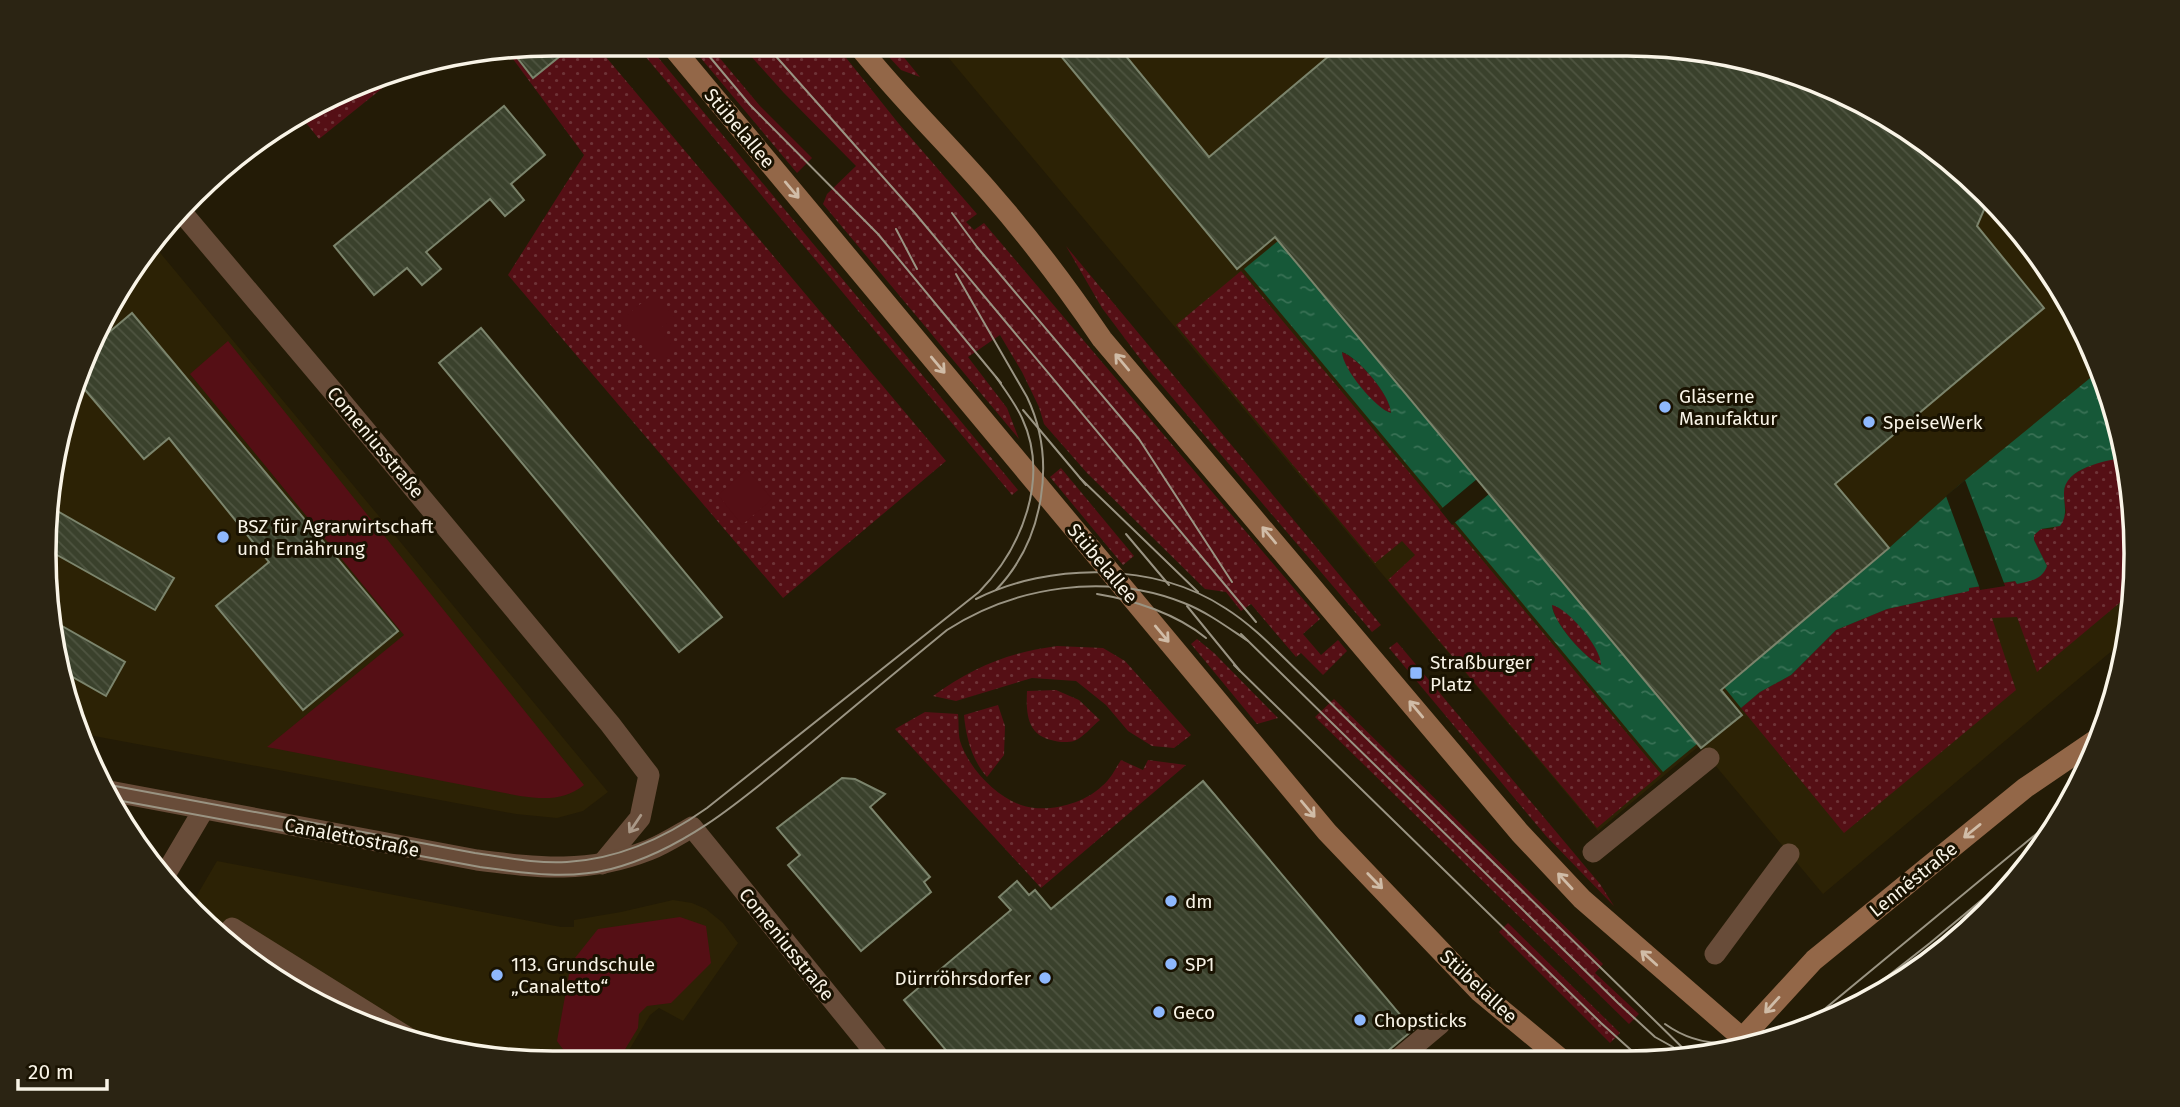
<svg xmlns="http://www.w3.org/2000/svg" width="2180" height="1107" font-family="'Fira Sans',sans-serif">
	<defs>
		<pattern id="grass-dots" width="8" height="8" patternUnits="userSpaceOnUse" patternTransform="scale(1.75)"><rect width="8" height="8" fill="#550f15"/><path d="M2 2h.1M6 6h.1" fill="none" stroke="#6e3337" stroke-width="1.8" stroke-linecap="round"/></pattern>
		<pattern id="water-ripples" width="26" height="14" patternUnits="userSpaceOnUse" patternTransform="scale(1.75)"><rect width="26" height="14" fill="#165838"/><path d="M2 4q2-2 4 0t4 0M15 11q2-2 4 0t4 0" fill="none" stroke="#397155"/></pattern>
		<pattern id="building-back-hatch" width="6" height="6" patternUnits="userSpaceOnUse" patternTransform="scale(1.75)"><rect width="6" height="6" fill="#3a412c"/><path d="M-1 5l2 2M0 0l6 6M5-1l2 2" fill="none" stroke="#4e5440"/></pattern>
	</defs>
	<rect width="100%" height="100%" fill="#231b06"/>
	<!-- built -->
	<g fill="#2c2205">
		<path d="M937,44L1659,45L1758,61L1852,96L1936,149L2009,217L2068,298L2109,389L2132,487L2135,586L2126,639L1823,894L1699,746L1598,831Z"/>
		<path d="M152,243L608,792L583,811L557,818L516,814L83,734L48,620L54,454L112,298Z"/>
		<path d="M217,861L561,927H574V920L621,912L673,900L692,903L706,909L723,923L738,943L683,1021L659,1008L650,1015L622,1062H521L422,1046L328,1011L193,914L189,909Z"/>
	</g>
	<!-- grass -->
	<g fill="url(#grass-dots)">
		<path d="M554,44H595L946,461L783,598L508,275L584,155L507,51Z"/>
		<path d="M635,44H647L1018,490L1012,495Z"/>
		<path d="M689,44H708L760,106L812,158L797,173Z"/>
		<path d="M740,44H835L899,124L977,214L966,222L974,230L984,223L1320,619L1303,634L1321,655L1338,640L1347,651L1323,675L1301,653L1296,657L1251,604L1241,611L1226,592L1205,589L1087,473L1044,424L1039,407L1022,372L1000,335L968,357L1007,408L1019,439L823,204L827,194L856,166L784,93Z"/>
		<path d="M877,44H893L920,77L901,70Z"/>
		<path d="M384,74L390,82L319,139L302,118Z"/>
		<path d="M1066,246L1381,625L1372,632L1147,368L1102,308Z"/>
		<path d="M1241,271L1661,774L1597,828L1388,580L1415,555L1402,541L1375,563L1176,325Z"/>
		<path d="M1341,352C1358,357 1391,396 1391,413C1376,410 1341,368 1341,352Z"/>
		<path d="M2124,454L2132,487L2135,590L2037,672L2017,617L1992,618L2016,690L1844,833L1741,708L1760,692L1791,675L1836,630L1887,609L1968,591V588L2016,581L2017,584L2047,566L2034,540V535L2041,529H2053L2066,513C2065,504 2062,493 2065,485C2070,469 2110,459 2124,454Z"/>
		<path d="M1061,468L1134,556L1123,565L1050,477Z"/>
		<path d="M1552,604C1569,608 1600,648 1602,665C1586,661 1552,621 1552,604Z"/>
		<path d="M1197,639L1214,653L1278,718L1257,724L1191,644Z"/>
		<path d="M1397,642L1600,884L1614,906L1546,836L1389,648Z"/>
		<path d="M1057,646L1103,648L1125,661L1191,735L1174,748L1152,746L1128,731L1106,705L1076,681L1032,678L956,701L933,696C973,667 1007,653 1057,646Z"/>
		<path d="M1056,690L1079,700L1100,720C1092,726 1083,738 1074,741C1067,743 1057,742 1051,740C1027,734 1026,713 1027,691Z"/>
		<path d="M1334,699L1603,964L1595,973L1639,1014L1629,1024L1315,717Z"/>
		<path d="M998,705L1005,726L1004,755L987,777C972,760 966,738 964,715Z"/>
		<path d="M925,712L958,714C959,722 958,733 960,741C968,767 995,796 1021,805C1046,814 1084,804 1102,786C1110,780 1116,768 1121,760L1143,770L1148,760L1186,765L1041,888L895,729Z"/>
		<path d="M1508,923L1620,1033L1610,1043L1499,932Z"/>
	</g>
	<!-- green -->
	<g fill="#550f15">
		<path d="M654,293L674,317L659,330L676,350L660,364L622,319Z"/>
		<path d="M228,341L584,785C564,801 544,799 520,796L267,747L404,635L190,374Z"/>
		<path d="M747,469L772,499L742,525L718,495Z"/>
		<path d="M680,917L706,926L711,963L671,1003L647,1006L639,1014L638,1028L624,1051L612,1062C588,1062 571,1063 557,1041L571,963L598,929Z"/>
	</g>
	<!-- water -->
	<g fill="url(#water-ripples)" fill-rule="evenodd">
		<path d="M1278,241L1697,744L1663,772L1244,269ZM1342,352C1358,357 1391,396 1391,413C1376,409 1342,368 1342,352ZM1552,605C1568,608 1602,649 1601,665C1586,660 1552,621 1552,605Z"/>
		<path d="M2100,370L2109,389L2125,457C2105,461 2063,468 2064,494C2064,506 2068,515 2060,526L2041,529L2034,535V540L2047,566C2042,580 2030,581 2017,584L2015,581L1969,588V591L1887,609L1836,630L1791,675L1760,692L1741,708L1724,687L1889,548L1958,486Z"/>
	</g>
	<!-- pier -->
	<g fill="#231b06">
		<path d="M1477,479L1489,494L1452,525L1440,510Z"/>
		<path d="M1965,480L2004,583L2005,586L1980,590L1979,586L1946,496Z"/>
	</g>
	<!-- building -->
	<g fill="url(#building-back-hatch)" stroke="#7b846c" stroke-width="2">
		<path d="M554,44H575L533,78L512,51Z"/>
		<path d="M1075,44H1116L1209,157L1342,45H1659L1758,61L1852,96L1936,149L1989,198L1977,226L2044,308L1835,484L1889,548L1721,690L1742,715L1701,748L1275,237L1237,269L1061,56Z"/>
		<path d="M504,106L545,155L511,184L524,200L505,216L490,199L426,252L441,269L422,285L407,268L374,295L334,246Z"/>
		<path d="M132,313L398,631L303,710L216,606L269,562L169,438L144,459L80,384L95,344Z"/>
		<path d="M481,328L722,617L679,652L439,363Z"/>
		<path d="M52,508L174,578L155,610L50,551Z"/>
		<path d="M48,618L125,662L106,696L64,672Z"/>
		<path d="M842,778L855,779L885,794L870,807L930,877L924,882L931,892L861,951L788,865L800,855L777,828Z"/>
		<path d="M1203,781L1413,1030L1389,1050L1384,1060L955,1061L904,1000L1011,910L999,897L1017,881L1029,895L1035,890L1051,909Z"/>
	</g>
	<g fill="none" stroke-linecap="round" stroke-linejoin="round">
		<!-- street -->
		<g stroke="#684c39" stroke-width="21">
			<path d="M179,209L331,389L610,724L649,775L640,818L602,864"/>
			<path d="M104,790L477,860C540,868 588,874 649,850C664,844 678,835 692,827L882,1061"/>
			<path d="M1593,852L1709,758"/>
			<path d="M165,875L204,809"/>
			<path d="M226,937L232,928L418,1044"/>
			<path d="M1715,954L1789,854"/>
			<path d="M1397,1060L1440,1024"/>
		</g>
		<!-- secondary -->
		<g stroke="#936748" stroke-width="21">
			<path d="M670,44L1327,832L1480,992L1561,1059"/>
			<path d="M857,44C899,97 948,144 992,195C1032,241 1068,289 1102,339L1520,833L1582,899L1749,1044"/>
			<path d="M1734,1047L1814,960L2025,788L2100,737"/>
		</g>
		<!-- tram -->
		<g stroke="#9a9483" stroke-width="2">
			<path d="M699,44L750,105L878,234L1001,383"/>
			<path d="M765,44L914,212L1256,622"/>
			<path d="M952,213L977,247L1139,439L1232,582"/>
			<path d="M896,229L917,269"/>
			<path d="M956,274L1027,397C1057,460 1044,540 996,590"/>
			<path d="M1023,410L1086,485"/>
			<path d="M1080,478L1198,592"/>
			<path d="M1126,534L1169,585"/>
			<path d="M1097,594C1134,600 1177,614 1206,638"/>
			<path d="M976,599C1050,562 1155,562 1225,608C1257,628 1282,657 1310,683L1694,1059"/>
			<path d="M1187,606L1240,671"/>
			<path d="M1241,634L1618,1003L1655,1037L1673,1047"/>
			<path d="M1234,665L1601,1023L1641,1059"/>
			<path d="M99,783L475,853C504,857 536,864 567,862C619,859 665,838 707,808L979,592C1022,548 1050,478 1022,418C1015,403 1005,390 996,377"/>
			<path d="M111,799L480,867C524,873 567,880 611,869C689,849 751,792 812,742C857,704 902,667 947,630C1015,586 1107,572 1184,603C1207,612 1227,627 1248,641"/>
			<path d="M1837,1016L1930,943L2036,855"/>
			<path d="M1665,1024C1708,1055 1761,1045 1803,1018"/>
			<path d="M1798,1031L2064,811"/>
		</g>
	</g>
	<!-- one-way arrows -->
	<defs><path id="oneway-shaft" d="M-6 0H5M1.5-3L5.5 0L1.5 3" fill="none" stroke-width="1.6" stroke-linecap="round" stroke-linejoin="round" transform="scale(1.75)"/></defs>
	<g stroke="#d0bca7">
		<use href="#oneway-shaft" transform="translate(792 190) rotate(50)"/>
		<use href="#oneway-shaft" transform="translate(1122 362) rotate(-130)"/>
		<use href="#oneway-shaft" transform="translate(938 365) rotate(50)"/>
		<use href="#oneway-shaft" transform="translate(1269 535) rotate(-130)"/>
		<use href="#oneway-shaft" transform="translate(1162 634) rotate(50)"/>
		<use href="#oneway-shaft" transform="translate(1416 709) rotate(-130)"/>
		<use href="#oneway-shaft" transform="translate(1308 809) rotate(50)"/>
		<use href="#oneway-shaft" transform="translate(1972 831) rotate(141)"/>
		<use href="#oneway-shaft" transform="translate(1375 881) rotate(46)"/>
		<use href="#oneway-shaft" transform="translate(1565 881) rotate(-133)"/>
		<use href="#oneway-shaft" transform="translate(1649 958) rotate(-138)"/>
		<use href="#oneway-shaft" transform="translate(1772 1005) rotate(132)"/>
	</g>
	<use stroke="#a99887" href="#oneway-shaft" transform="translate(635 824) rotate(124)"/>
	<!-- markers -->
	<g fill="#8eb8fd" stroke="#191201" stroke-width="2.5">
		<circle cx="1665" cy="407" r="7"/>
		<circle cx="1869" cy="422" r="7"/>
		<circle cx="223" cy="537" r="7"/>
		<rect x="1409" y="666" width="14" height="14" rx="3.5"/>
		<circle cx="1171" cy="901" r="7"/>
		<circle cx="1171" cy="964" r="7"/>
		<circle cx="497" cy="975" r="7"/>
		<circle cx="1045" cy="978" r="7"/>
		<circle cx="1159" cy="1012" r="7"/>
		<circle cx="1360" cy="1020" r="7"/>
	</g>
	<g text-anchor="middle" stroke-width="6" stroke-linejoin="round" paint-order="stroke">
		<!-- street labels -->
		<g font-size="19" fill="#f9f4e7" stroke="#191201">
			<text transform="translate(740 128) rotate(50)" y="7">Stübelallee</text>
			<text transform="translate(376 442) rotate(50)" y="7">Comeniusstraße</text>
			<text transform="translate(1103 563) rotate(50)" y="7">Stübelallee</text>
			<text transform="translate(352 837) rotate(11)" y="7">Canalettostraße</text>
			<text transform="translate(1913 879) rotate(-39)" y="7">Lennéstraße</text>
			<text transform="translate(787 944) rotate(51)" y="7">Comeniusstraße</text>
			<text transform="translate(1479 986) rotate(43)" y="7">Stübelallee</text>
		</g>
		<!-- poi labels -->
		<g font-size="19" fill="#f9f4e7" stroke="#191201" text-anchor="start">
			<text x="1679" y="403">Gläserne<tspan x="1679" dy="22">Manufaktur</tspan></text>
			<text x="1883" y="429">SpeiseWerk</text>
			<text x="237" y="533">BSZ für Agrarwirtschaft<tspan x="237" dy="22">und Ernährung</tspan></text>
			<text x="1430" y="669">Straßburger<tspan x="1430" dy="22">Platz</tspan></text>
			<text x="1185" y="908">dm</text>
			<text x="511" y="971">113. Grundschule<tspan x="511" dy="22">„Canaletto“</tspan></text>
			<text x="1185" y="971">SP1</text>
			<text x="1031" y="985" text-anchor="end">Dürrröhrsdorfer</text>
			<text x="1173" y="1019">Geco</text>
			<text x="1374" y="1027">Chopsticks</text>
		</g>
	</g>
	<!-- crop -->
	<path d="M0 0H2180V1107H0ZM553 56H1627A497 497 0 0 1 2124 553V554A497 497 0 0 1 1627 1051H553A497 497 0 0 1 56 554V553A497 497 0 0 1 553 56Z" fill="#2b2413" fill-rule="evenodd"/>
	<path fill="none" stroke="#f9f4e7" stroke-width="3.5" d="M553 56H1627A497 497 0 0 1 2124 553V554A497 497 0 0 1 1627 1051H553A497 497 0 0 1 56 554V553A497 497 0 0 1 553 56Z"/>
	<!-- scale -->
	<path d="M18 1079v10h89v-10" fill="none" stroke="#f9f4e7" stroke-width="3.5"/>
	<text x="28" y="1079" font-size="21" fill="#f9f4e7" stroke="#191201" stroke-width="5" paint-order="stroke">20 m</text>
</svg>
